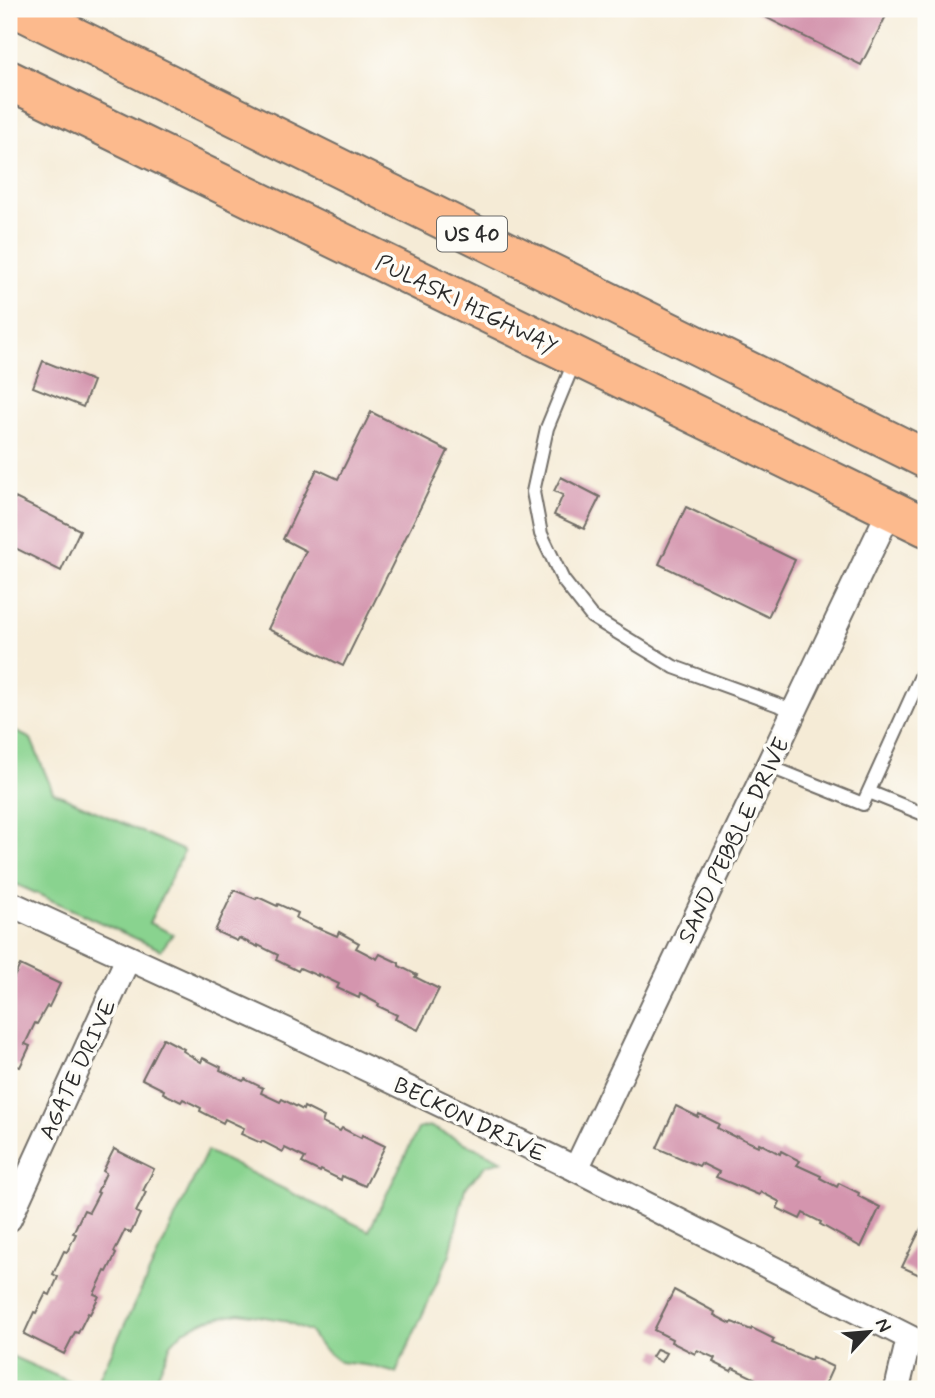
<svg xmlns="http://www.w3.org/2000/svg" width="935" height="1398" font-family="Mynerve,sans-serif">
	<rect width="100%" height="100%" fill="#fdfcf7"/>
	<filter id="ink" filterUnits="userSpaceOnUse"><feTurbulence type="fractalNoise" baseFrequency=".0143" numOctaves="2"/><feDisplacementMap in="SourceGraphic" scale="14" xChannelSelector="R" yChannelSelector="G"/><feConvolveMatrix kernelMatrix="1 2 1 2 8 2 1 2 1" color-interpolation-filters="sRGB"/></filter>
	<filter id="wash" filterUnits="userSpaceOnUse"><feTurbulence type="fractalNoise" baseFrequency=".00686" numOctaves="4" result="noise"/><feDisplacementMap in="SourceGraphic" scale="28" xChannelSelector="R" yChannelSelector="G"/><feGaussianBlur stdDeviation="1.57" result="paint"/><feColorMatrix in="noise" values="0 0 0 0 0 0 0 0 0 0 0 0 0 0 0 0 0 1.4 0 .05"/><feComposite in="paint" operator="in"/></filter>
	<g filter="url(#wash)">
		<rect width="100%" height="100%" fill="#f5ebd6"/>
		<!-- green -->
		<g fill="#89d38f" stroke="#5a7f5d" stroke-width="2">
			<path d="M9,728L31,739L53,792L184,851L149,923L173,934L161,950L9,881Z"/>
			<path d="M429,1126L503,1161L486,1165L465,1188L450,1254L396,1373L371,1366L340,1362L322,1348L309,1331L283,1320L239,1313L207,1320L183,1331L171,1344L152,1389H94L207,1151L369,1231L418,1129Z"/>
			<path d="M9,1355L86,1389H9Z"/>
		</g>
		<g id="blocks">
			<!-- building -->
			<g fill="#d495ae">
				<path d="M749,9H830L842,15L845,9H886L889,10L861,65Z"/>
				<path d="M43,361L93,381L83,407L33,387Z"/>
				<path d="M371,412L448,451L343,666L268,629L306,551L283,539L317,469L338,479Z"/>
				<path d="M561,477L600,497L584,529L554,515L563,495L554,491Z"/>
				<path d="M9,495L80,530L61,571L9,545Z"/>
				<path d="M686,507L795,560L768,617L659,564Z"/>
				<path d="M234,890L256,899L258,897L277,906L278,904L298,913L296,918L319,929V928L337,936L339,932L359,943L356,948L377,959L380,954L399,963V966L417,975L415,977L439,989L418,1030L395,1019L397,1015L378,1006L379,1004L360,994L359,998L337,988L339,984L318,974V976L300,968L298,971L276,960L278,955L258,945V947L239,938L237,941L215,931Z"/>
				<path d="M20,965L60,984L49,1007L47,1006L37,1024L35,1023L25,1044L30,1046L20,1067L14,1065L9,1077V987Z"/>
				<path d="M163,1038L184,1049L183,1051L201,1062L203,1058L221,1067L220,1070L243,1081L245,1079L263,1088L261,1093L280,1102L282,1099L303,1110L304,1107L324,1117L322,1123L340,1131L342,1128L361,1138L362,1135L385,1146L365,1186L342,1176L341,1180L321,1170L320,1172L302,1163L305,1158L285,1148L283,1152L262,1141L261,1143L241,1134L244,1128L225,1119L223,1123L200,1111L201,1108L183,1099L181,1102L163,1093L164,1090L142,1079Z"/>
				<path d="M676,1106L698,1117L699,1114L719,1124L717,1128L735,1137L736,1136L758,1146L759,1143L761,1144L780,1154L781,1151L800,1161L797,1165L821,1176L820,1178L837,1187L839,1183L859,1193L858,1196L880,1207L861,1247L820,1224L821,1222L803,1213L800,1219L777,1208L780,1202L761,1192L759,1195L716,1177L719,1172L701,1163L699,1166L657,1148Z"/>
				<path d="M114,1149L154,1169L143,1191L146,1192L136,1212L140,1214L132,1231L130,1233L125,1230L114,1252L116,1254L107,1272L105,1271L94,1294L99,1296L90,1314L88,1313L78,1333L75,1332L64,1354L24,1334L34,1312L36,1313L46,1293L50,1295L58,1277L53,1274L64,1251L67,1252L76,1234L73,1233L84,1210L89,1212L99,1193L97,1192L106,1173L103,1171Z"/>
				<path d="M922,1226L926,1228V1276H925L924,1277L902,1267Z"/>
				<path d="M674,1290L715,1312L714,1315L731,1324L732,1322L751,1330L752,1328L774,1339L772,1343L811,1360L812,1357L833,1367L823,1389H762L753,1385L756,1379L733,1368L731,1371L713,1362L715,1358L697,1350L695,1354L671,1342L672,1339L654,1330Z"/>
				<path d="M657,1349L666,1353L661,1362L652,1357Z"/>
			</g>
		</g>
	</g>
	<g filter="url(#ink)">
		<use href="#blocks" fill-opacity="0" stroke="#726e67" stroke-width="2"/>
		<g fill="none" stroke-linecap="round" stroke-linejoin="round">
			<!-- service casing -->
			<g stroke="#726e67" stroke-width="16">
				<g id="service">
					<path d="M575,360L547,428L533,492L541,534L563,580L592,617L674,667L795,711"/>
					<path d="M768,766L863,804L926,665"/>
					<path d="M869,792L926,815"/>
				</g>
			</g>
			<!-- minor casing -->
			<g stroke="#726e67" stroke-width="28">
				<g id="minor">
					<path d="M9,903L288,1031L576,1169L926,1346"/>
					<path d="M576,1169L890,510"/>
					<path d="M9,1219L128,958"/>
					<path d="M897,1389L909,1338"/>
				</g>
			</g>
			<!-- trunk casing -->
			<g stroke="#726e67" stroke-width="42">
				<g id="trunk">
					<path d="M18,9L926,459"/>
					<path d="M9,80L926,527"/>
				</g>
			</g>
			<!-- service -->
			<use href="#service" stroke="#fff" stroke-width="12"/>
			<!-- minor -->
			<use href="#minor" stroke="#fff" stroke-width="24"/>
			<!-- trunk -->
			<use href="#trunk" stroke="#fcba8d" stroke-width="38"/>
		</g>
	</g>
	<g text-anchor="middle" stroke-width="7" stroke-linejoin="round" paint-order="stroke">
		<!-- shield labels -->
		<rect fill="#fdfcf7" stroke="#6a6a68" stroke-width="2" x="437" y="216.5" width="70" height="35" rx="5"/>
		<g font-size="21" font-weight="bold" fill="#2b2b2b">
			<text x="472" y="241">US 40</text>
		</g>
		<!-- street labels -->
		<g font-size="23" fill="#2b2b2b" stroke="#fdfcf7">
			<text transform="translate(467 304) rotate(26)" y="8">PULASKI HIGHWAY</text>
			<text transform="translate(733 840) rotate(-64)" y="8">SAND PEBBLE DRIVE</text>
			<text transform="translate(77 1069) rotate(-65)" y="8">AGATE DRIVE</text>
			<text transform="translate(470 1119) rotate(26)" y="8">BECKON DRIVE</text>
		</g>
	</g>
	<!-- margin -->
	<rect width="935" height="1398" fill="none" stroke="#fdfcf7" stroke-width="35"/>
	<!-- north arrow -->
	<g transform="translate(869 1332) rotate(64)" stroke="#fdfcf7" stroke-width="5" paint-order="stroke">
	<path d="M0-5L12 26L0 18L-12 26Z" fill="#2b2b2b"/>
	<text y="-10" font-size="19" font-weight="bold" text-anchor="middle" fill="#2b2b2b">N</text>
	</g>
</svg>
